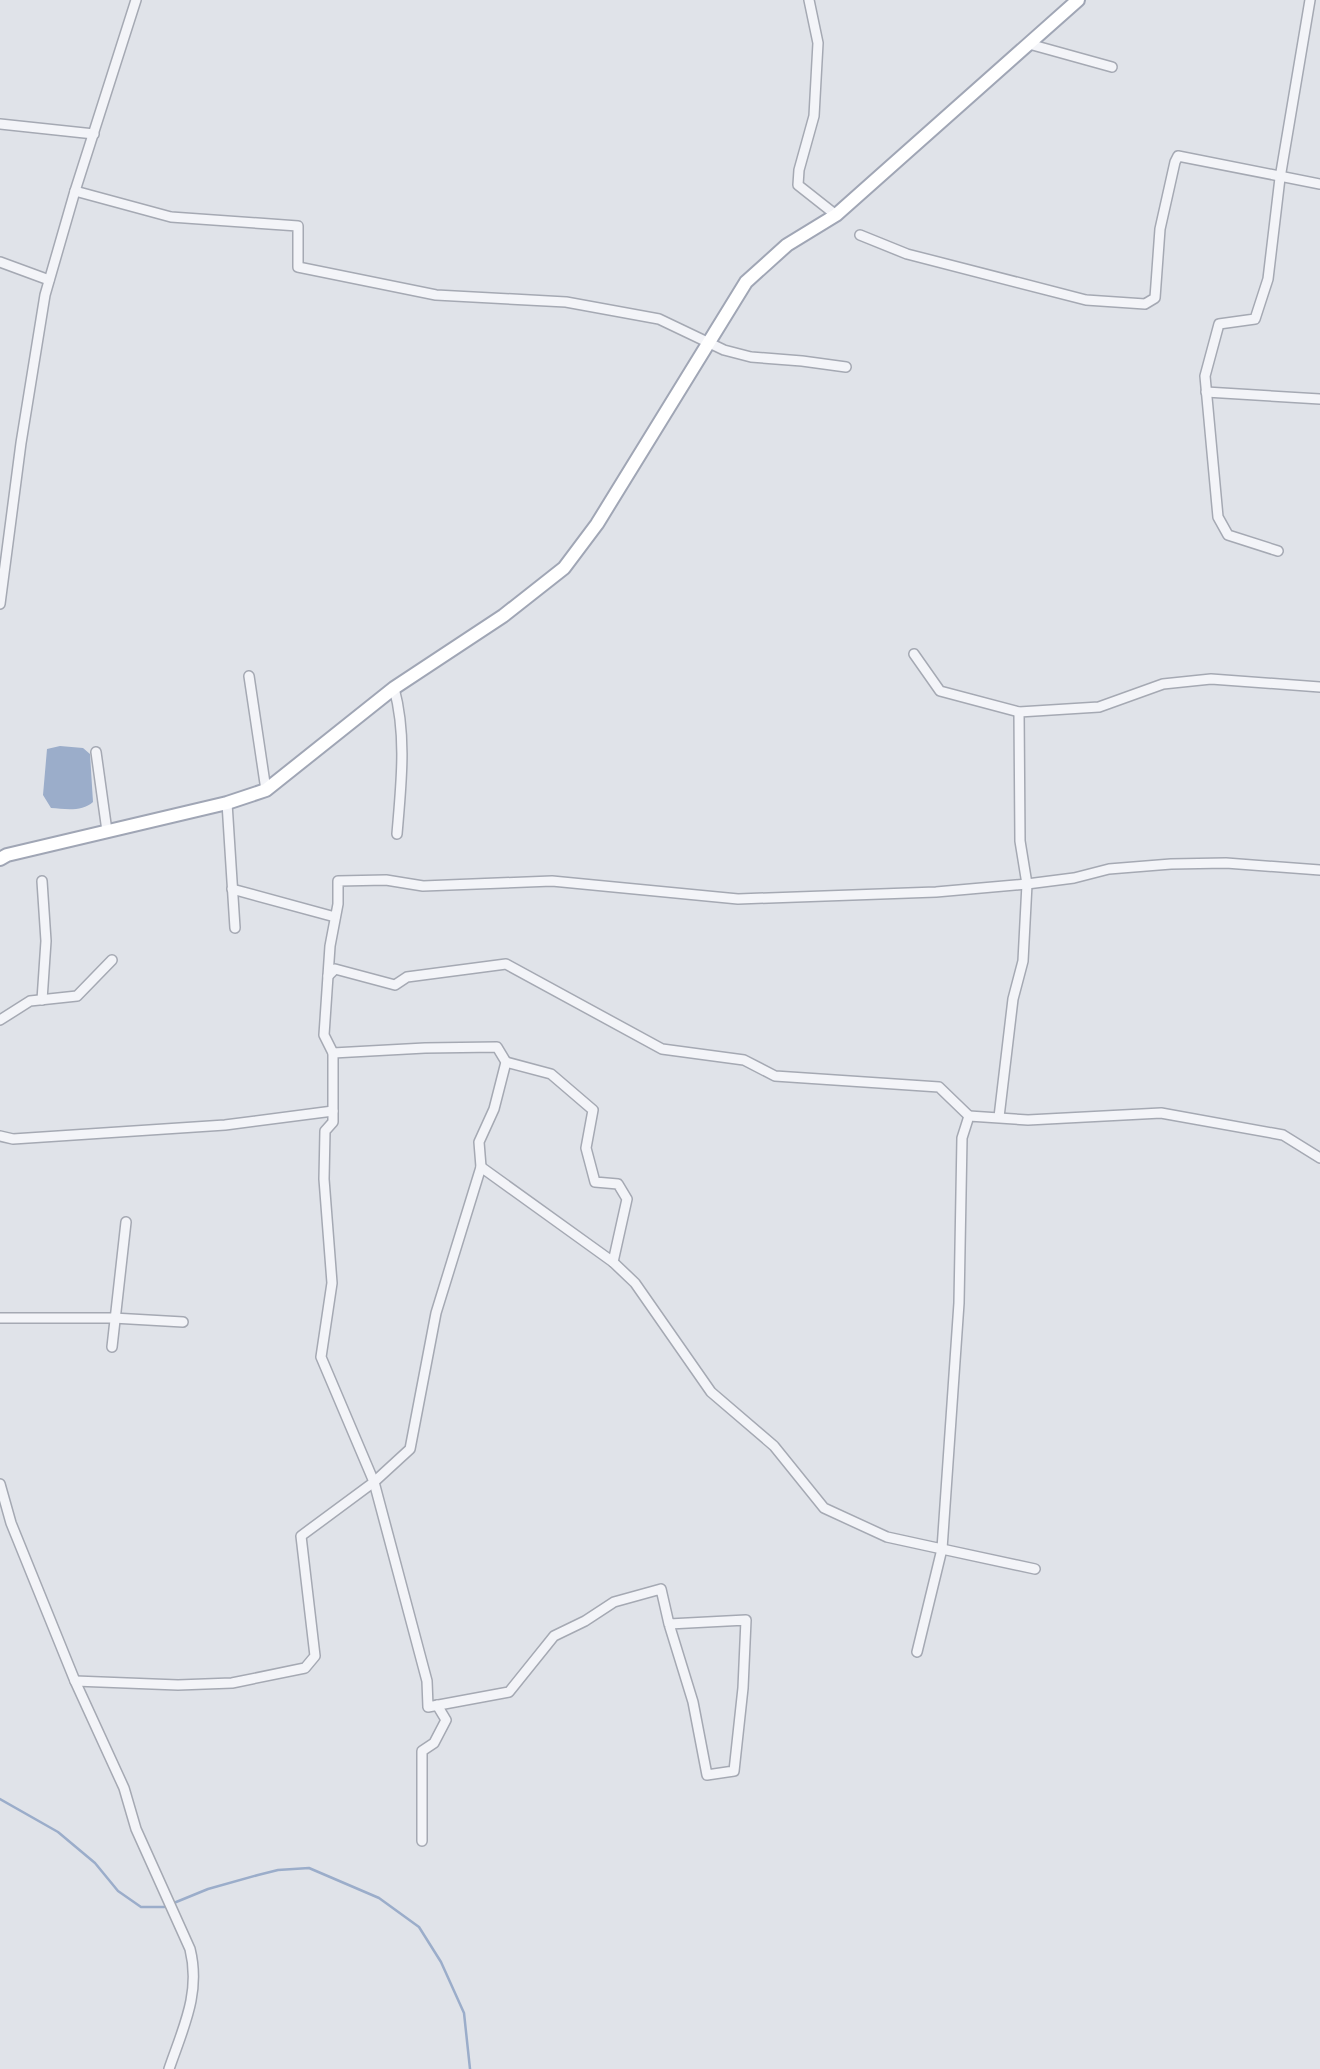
<svg xmlns="http://www.w3.org/2000/svg" width="1320" height="2069" font-family="'DM Sans',sans-serif">
	<rect width="100%" height="100%" fill="#e0e3e9"/>
	<!-- water -->
	<path fill="#9badca" d="M60,746L83,748L90,754L93,802C82,812 65,809 51,808L43,795L47,749Z"/>
	<g fill="none" stroke-linecap="round" stroke-linejoin="round">
		<!-- stream -->
		<path stroke="#9badca" stroke-width="2.5" d="M0,1799L58,1832L95,1863L118,1891L141,1907H164L208,1889L258,1875L278,1870L309,1868L379,1898L419,1927L441,1962L464,2013L470,2069"/>
		<!-- minor casing -->
		<g stroke="#a5a9b3" stroke-width="12">
			<g id="minor">
				<path d="M809,0L818,43L814,116L799,170L798,185L836,215"/>
				<path d="M1029,44L1112,67"/>
				<path d="M0,124L94,134"/>
				<path d="M75,191L171,217L298,226V267L436,295L566,302L659,319L724,350L751,357L802,361L846,367"/>
				<path d="M860,235L907,254L1086,300L1145,304L1155,298L1160,229L1175,162L1178,156L1320,184"/>
				<path d="M0,262L49,280"/>
				<path d="M1206,392L1320,399"/>
				<path d="M1278,551L1228,535L1218,517L1205,376L1219,324L1255,319L1268,279L1280,178L1310,0"/>
				<path d="M0,604L21,443L45,295L75,191L136,0"/>
				<path d="M914,654L940,691L1019,712"/>
				<path d="M249,676L266,790"/>
				<path d="M394,688C407,736 401,785 397,834"/>
				<path d="M96,752L107,831"/>
				<path d="M227,803L235,928"/>
				<path d="M232,889L335,917"/>
				<path d="M328,976L335,969L395,985L407,977L506,964L662,1049L744,1060L775,1076L939,1087L969,1116"/>
				<path d="M42,1000L46,941L42,881"/>
				<path d="M0,1020L30,1001L77,996L112,960"/>
				<path d="M333,1053L425,1048L497,1047L506,1062L494,1109L479,1142L481,1167"/>
				<path d="M506,1062L551,1074L593,1110L586,1148L595,1182L618,1184L627,1199L613,1262"/>
				<path d="M999,1117L1013,999L1023,961L1027,884L1020,841L1019,712L1099,707L1163,684L1211,679L1320,687"/>
				<path d="M0,1136L13,1139L225,1125L333,1111"/>
				<path d="M0,1318H113L183,1322"/>
				<path d="M112,1347L126,1222"/>
				<path d="M0,1484L11,1523L75,1681L124,1788L136,1829L190,1949C201,1993 183,2028 169,2069"/>
				<path d="M669,1624L746,1620L743,1688L734,1771L707,1775L693,1702L669,1624L661,1589L614,1602L585,1621L554,1636L509,1692L428,1707L427,1681L374,1482L410,1449L436,1313L481,1167L613,1262L635,1283L711,1392L774,1446L824,1508L887,1537L942,1549L959,1303L962,1138L969,1116L1028,1120L1161,1113L1283,1135L1320,1158"/>
				<path d="M917,1652L942,1549L1035,1569"/>
				<path d="M75,1681L178,1685L232,1683L305,1668L315,1656L301,1536L374,1482L321,1357L332,1283L324,1179L325,1131L333,1122V1053L324,1035L330,946L338,904V881L386,880L423,886L552,881L738,899L936,892L1027,884L1074,878L1109,869L1171,864L1226,863L1320,870"/>
				<path d="M422,1841V1751L434,1743L446,1720L437,1705"/>
			</g>
		</g>
		<!-- major casing -->
		<g stroke="#a0a6b5" stroke-width="16">
			<path id="major" d="M0,859L7,855L227,803L266,790L394,688L503,616L564,568L597,524L746,282L787,245L836,215L1078,0"/>
		</g>
		<!-- minor -->
		<use href="#minor" stroke="#f3f4f8" stroke-width="9"/>
		<!-- major -->
		<use href="#major" stroke="#fff" stroke-width="12"/>
	</g>
</svg>
